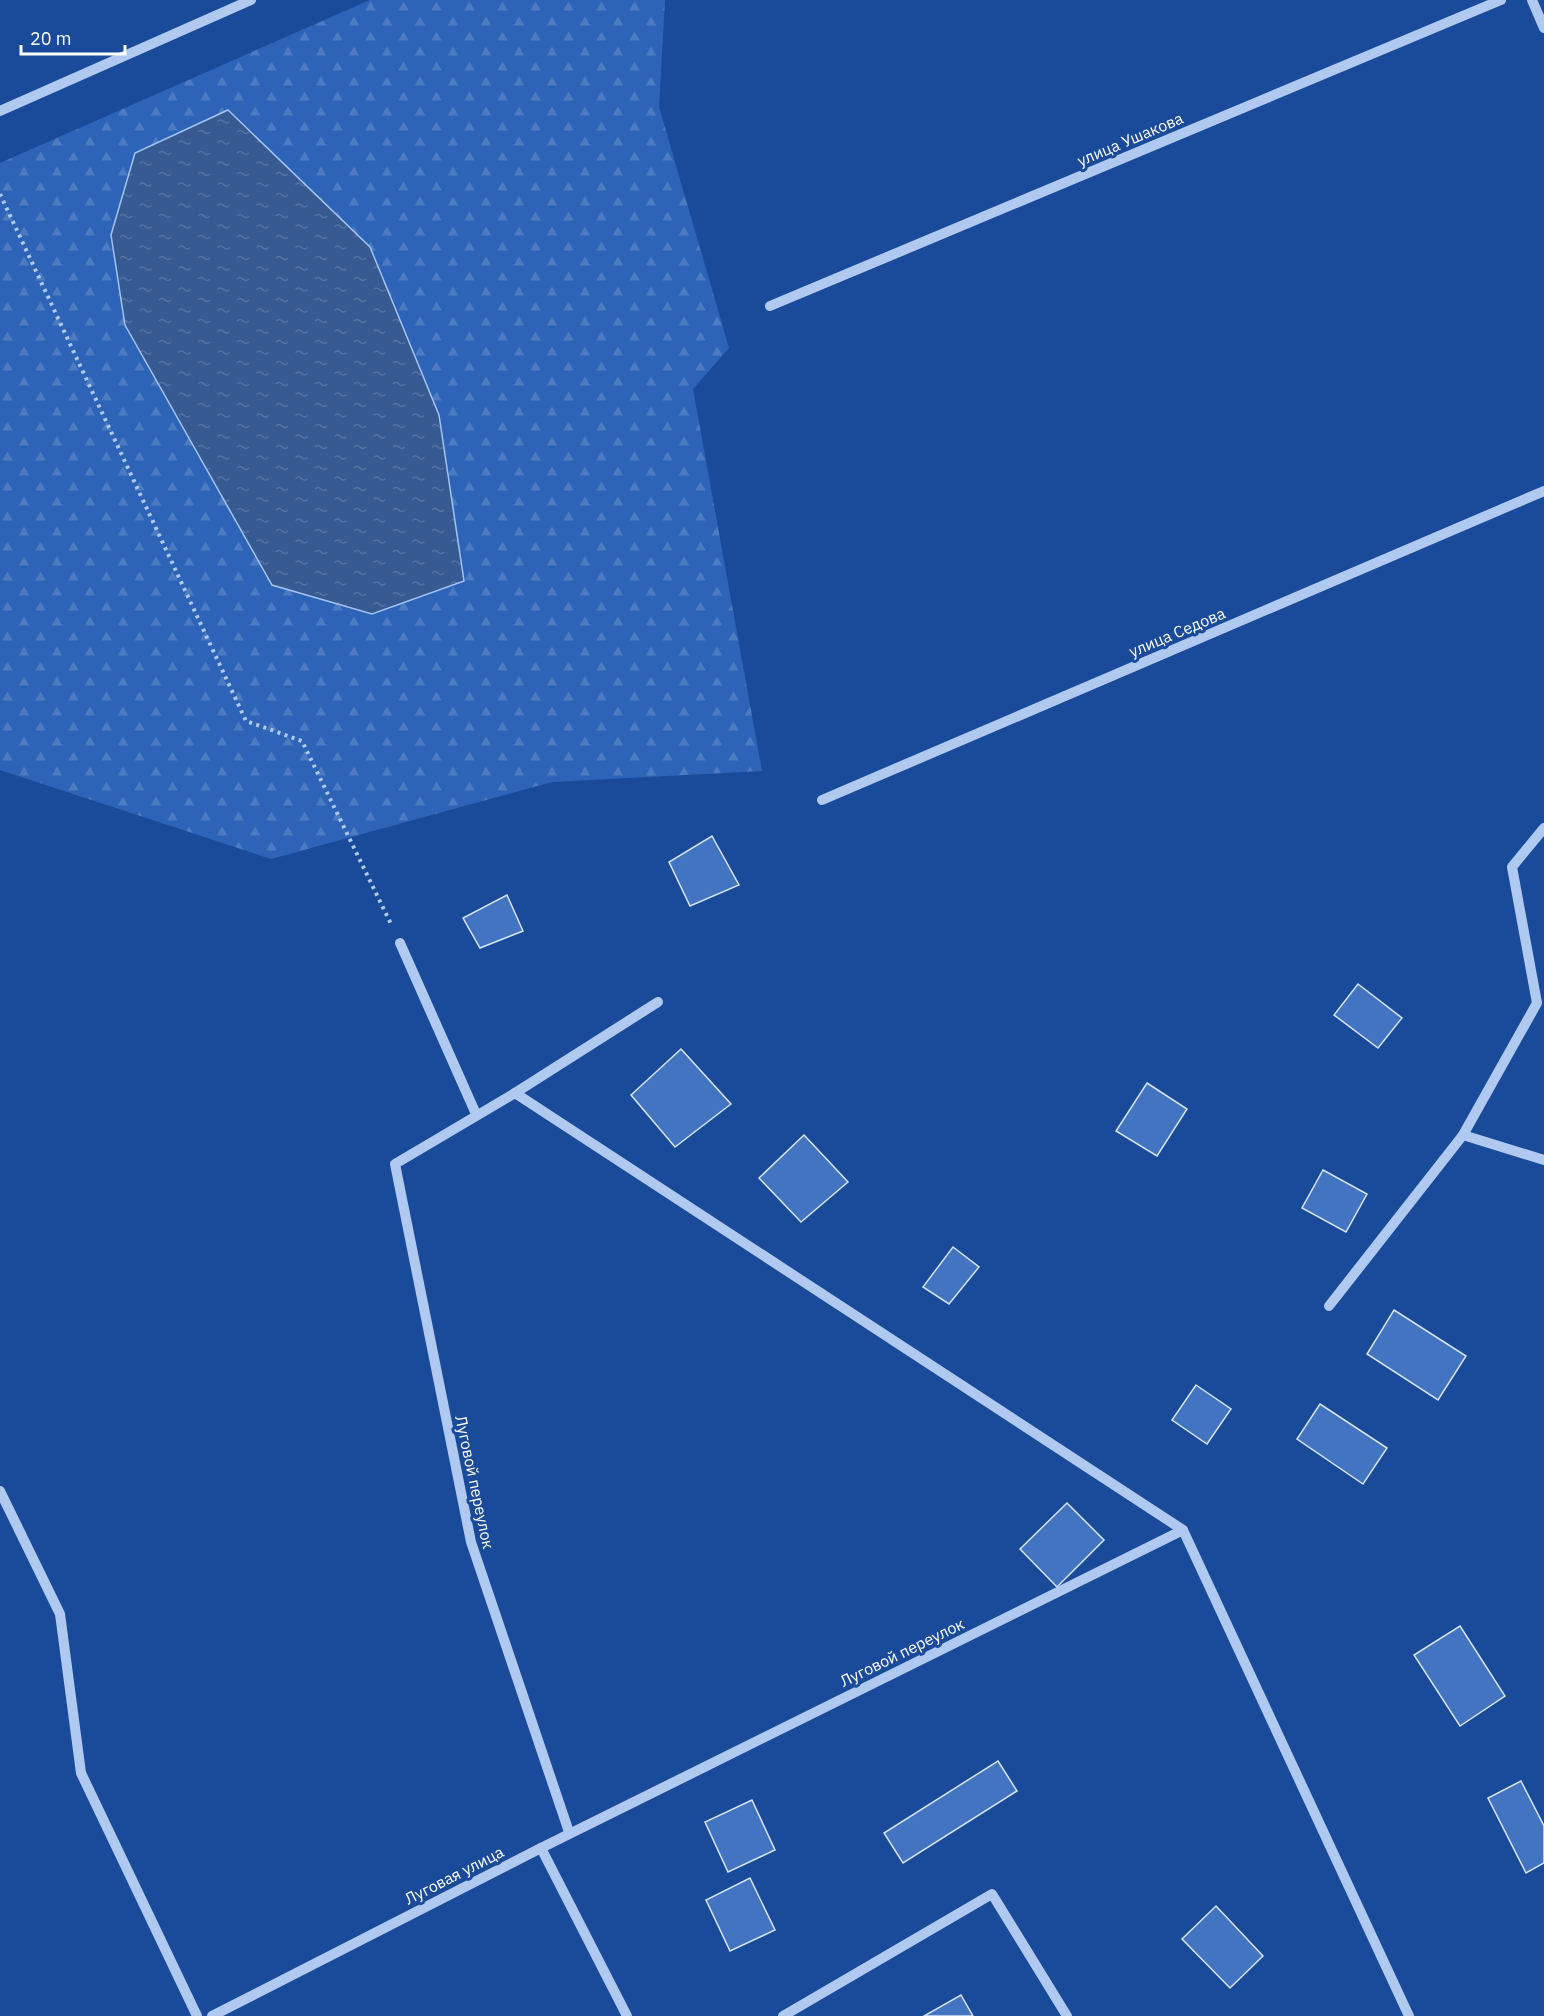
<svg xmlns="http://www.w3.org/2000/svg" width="1544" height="2016" font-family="'IBM Plex Sans',sans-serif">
	<defs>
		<pattern id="forest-firs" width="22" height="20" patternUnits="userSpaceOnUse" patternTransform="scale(1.5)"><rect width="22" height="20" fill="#2d64b7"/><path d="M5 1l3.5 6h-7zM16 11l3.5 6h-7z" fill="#4c7bc2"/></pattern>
		<pattern id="water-ripples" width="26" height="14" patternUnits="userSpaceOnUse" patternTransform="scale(1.5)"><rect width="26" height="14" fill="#375a93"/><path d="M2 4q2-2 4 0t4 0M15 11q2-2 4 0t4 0" fill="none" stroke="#5573a3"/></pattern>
	</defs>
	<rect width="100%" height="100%" fill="#1a4b9a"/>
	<!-- forest -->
	<path fill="url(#forest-firs)" d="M370,0H665L659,107L729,348L693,389L762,771L552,782L271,859L0,770V163Z"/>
	<!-- water -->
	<path fill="url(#water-ripples)" stroke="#a2c3f3" stroke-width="1.5" d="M228,110L370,247L439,415L464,581L372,614L272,585L125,325L111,235L135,153Z"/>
	<!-- building -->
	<g fill="#4374c1" stroke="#d7e5fc" stroke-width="1.5">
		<path d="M712,836L739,885L690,906L669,862Z"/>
		<path d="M507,895L523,931L480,948L463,918Z"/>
		<path d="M1358,984L1402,1018L1378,1048L1334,1015Z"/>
		<path d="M681,1049L731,1104L675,1147L631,1095Z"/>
		<path d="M1147,1083L1187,1109L1157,1156L1116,1131Z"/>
		<path d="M804,1135L848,1182L801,1222L759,1178Z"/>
		<path d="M1323,1170L1367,1194L1346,1232L1302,1208Z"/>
		<path d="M953,1247L979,1267L949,1304L923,1287Z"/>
		<path d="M1394,1310L1466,1356L1438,1400L1367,1354Z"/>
		<path d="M1196,1385L1231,1409L1207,1444L1172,1420Z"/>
		<path d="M1320,1404L1387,1448L1363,1484L1297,1439Z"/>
		<path d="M1067,1503L1104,1540L1057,1587L1020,1549Z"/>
		<path d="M1460,1626L1505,1696L1460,1726L1414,1655Z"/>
		<path d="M998,1761L1017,1791L903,1863L884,1833Z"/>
		<path d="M1521,1781L1544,1826V1863L1526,1873L1488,1798Z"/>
		<path d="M752,1800L775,1850L728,1872L705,1822Z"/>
		<path d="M750,1878L775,1930L730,1951L706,1900Z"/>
		<path d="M1216,1906L1263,1956L1230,1988L1182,1939Z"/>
		<path d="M961,1995L973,2016H924Z"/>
	</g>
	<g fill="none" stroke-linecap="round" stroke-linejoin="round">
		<!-- path -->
		<path stroke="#afc9f1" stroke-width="4" stroke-dasharray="3 4.5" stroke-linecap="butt" d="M0,194L246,721L302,741L391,924"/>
		<!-- minor -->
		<g stroke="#afc9f1" stroke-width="10">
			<path d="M1532,0L1544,28"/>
			<path d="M0,111L251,0"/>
			<path d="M770,306L1501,0"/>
			<path d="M822,800L1544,491"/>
			<path d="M400,943L476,1114"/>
			<path d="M515,1093L658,1002"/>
			<path d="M1463,1135L1544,1160"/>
			<path d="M1329,1306L1463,1135L1537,1003L1512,867L1544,828"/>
			<path d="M0,1491L60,1614L81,1773L197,2016"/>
			<path d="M569,1832L471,1542L395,1164L515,1093L1183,1530L1409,2016"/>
			<path d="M541,1848L1183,1530"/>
			<path d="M212,2016L541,1848L627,2016"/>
			<path d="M783,2016L992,1894L1067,2016"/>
		</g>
	</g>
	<g text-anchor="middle" stroke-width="6" stroke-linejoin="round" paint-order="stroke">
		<!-- street labels -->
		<g font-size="16" fill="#fff" stroke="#1a4b9a">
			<text transform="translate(1130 139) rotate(-23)" y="6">улица Ушакова</text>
			<text transform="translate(1177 632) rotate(-23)" y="6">улица Седова</text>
			<text transform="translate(475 1482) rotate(78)" y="6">Луговой переулок</text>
			<text transform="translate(902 1652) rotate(-26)" y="6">Луговой переулок</text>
			<text transform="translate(454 1875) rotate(-27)" y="6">Луговая улица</text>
		</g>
	</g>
	<!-- scale -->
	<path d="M21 45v9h104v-9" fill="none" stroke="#ffffff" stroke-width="3"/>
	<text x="30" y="45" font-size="18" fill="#ffffff" stroke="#1a4b9a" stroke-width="4.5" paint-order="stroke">20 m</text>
</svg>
